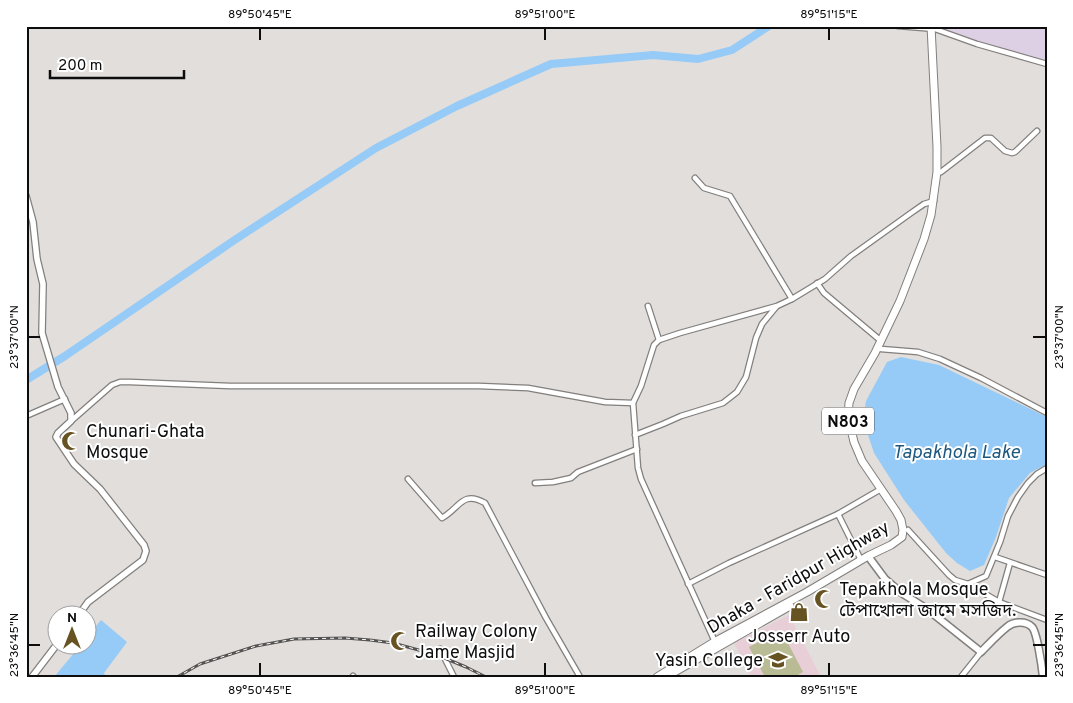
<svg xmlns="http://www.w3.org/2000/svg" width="1073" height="703" font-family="Overpass,'Noto Sans Bengali',sans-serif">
	<rect width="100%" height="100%" fill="#e2dedc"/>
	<!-- industrial -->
	<path fill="#ddd0e4" d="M938,26H1047V63L938,29Z"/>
	<!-- education -->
	<path fill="#e7ced7" d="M789,615L821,677H751L734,643Z"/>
	<!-- green -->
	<path fill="#b8bb93" d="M781,630L803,672L794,677H765L749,647Z"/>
	<!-- water -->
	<g fill="#95cbf6">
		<path d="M901,357L939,365L1047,417V464L1030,473L1009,498L996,537L984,565L970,571L957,563L946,553L904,500L874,453L863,420L866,401L887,362Z"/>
		<path d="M101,620L127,642L104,673L106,677H54L80,646H88V636Z"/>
	</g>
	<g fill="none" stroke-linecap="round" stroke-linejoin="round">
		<!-- river -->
		<path stroke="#95cbf6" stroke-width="8" d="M26,380L65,356L236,239L376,148L457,106L551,64L653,55L698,59L732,50L769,26"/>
		<!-- minor casing -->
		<g stroke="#827f7d" stroke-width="7">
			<g id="minor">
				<path d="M898,26L935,29L977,44L1047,64"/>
				<path d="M941,172L985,138H991L1005,151L1012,153L1015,152L1037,131"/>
				<path d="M695,178L704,188L730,196L792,299"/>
				<path d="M817,283L824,293L880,340"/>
				<path d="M648,306L659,340"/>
				<path d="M881,349L918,352L940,359L981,378L1047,413"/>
				<path d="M26,416L65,399"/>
				<path d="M71,421L112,385L120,382H130L230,386H479L528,388L605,402L633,403"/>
				<path d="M635,435L663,424L681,416L723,403L737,392L746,377L756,338L762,324L776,307"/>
				<path d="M408,479L442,518C460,508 462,490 485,503L546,618L580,677"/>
				<path d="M535,483L553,482L571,478L578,472L637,449"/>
				<path d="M838,514L861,560"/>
				<path d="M908,530L949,575L955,580L968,584L986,576L1000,542L1008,516L1018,497L1028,483L1037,474L1047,468"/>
				<path d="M995,557L1047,575"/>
				<path d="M688,584L729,563L838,514L881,489"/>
				<path d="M968,584L999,602L1047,620"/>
				<path d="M999,602L1010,563"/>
				<path d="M716,644L641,479L638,468L633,403L641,386L654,345L659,340L680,333L777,306L792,299L825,279L851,256L911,213L924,204L934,201"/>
				<path d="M440,649L454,677"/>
				<path d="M353,676L354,677"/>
				<path d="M961,677L981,652"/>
			</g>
		</g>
		<!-- tertiary casing -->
		<g stroke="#827f7d" stroke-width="8">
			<g id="tertiary">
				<path d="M26,196L33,222L37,259L43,284L42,333L58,387L71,413V421L58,433L56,437L74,464L100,489L144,545L146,551L143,560L88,602L78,616"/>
				<path d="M32,677L58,643"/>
			</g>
		</g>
		<!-- secondary casing -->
		<g stroke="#827f7d" stroke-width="9">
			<path id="secondary" d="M868,556L885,579L900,592L927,609L981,652C989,644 997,635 1007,627C1013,622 1025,620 1032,627C1037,632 1042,667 1043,677"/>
		</g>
		<!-- trunk casing -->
		<g stroke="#827f7d" stroke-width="9">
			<g id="trunk">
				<path d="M671,674L790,606"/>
				<path d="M657,677L714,642L807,592L868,556L891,545L902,537L903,530L901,520L896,511L862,461L854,442L848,416L849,403L854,389L875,353L900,301L924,239L931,215L937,172V147L931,26"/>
			</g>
		</g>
		<!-- minor -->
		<use href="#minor" stroke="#fff" stroke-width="4.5"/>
		<!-- tertiary -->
		<use href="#tertiary" stroke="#fff" stroke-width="5.5"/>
		<!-- secondary -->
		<use href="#secondary" stroke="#fff" stroke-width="6"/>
		<!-- trunk -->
		<use href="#trunk" stroke="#fff" stroke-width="7"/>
		<!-- rail casing -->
		<g stroke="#555352" stroke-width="3">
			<path id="rail" d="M177,677L200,664L256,646L294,639L345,638L370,640L393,643L437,655L466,667L486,677"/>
		</g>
		<!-- rail -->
		<use href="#rail" stroke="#fff" stroke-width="1" stroke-dasharray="4" stroke-linecap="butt"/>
	</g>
	<!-- ticks -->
	<path fill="none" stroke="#0e0d0d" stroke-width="2" d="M260,28V40M545,28V40M829,28V40M28,337H40M1033,337H1046M28,645H40M1033,645H1046M260,663V676M545,663V676M829,663V676"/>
	<!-- icons -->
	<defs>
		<g id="mosque-bare" transform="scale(1.5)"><path d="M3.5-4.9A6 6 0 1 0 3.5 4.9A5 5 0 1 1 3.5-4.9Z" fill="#665321" stroke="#fff" stroke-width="2.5" paint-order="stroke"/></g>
		<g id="shop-bare" transform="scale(1.5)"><path d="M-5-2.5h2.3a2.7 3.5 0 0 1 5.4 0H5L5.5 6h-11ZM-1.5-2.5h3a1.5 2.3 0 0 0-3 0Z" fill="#665321" stroke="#fff" stroke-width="2.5" paint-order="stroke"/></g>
		<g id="university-bare" transform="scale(1.5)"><path d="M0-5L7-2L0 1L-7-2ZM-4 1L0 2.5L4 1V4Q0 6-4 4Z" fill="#665321" stroke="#fff" stroke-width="2.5" paint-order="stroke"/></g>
	</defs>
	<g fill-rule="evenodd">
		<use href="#mosque-bare" x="71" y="441"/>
		<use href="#mosque-bare" x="824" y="599"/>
		<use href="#shop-bare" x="799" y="612"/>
		<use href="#mosque-bare" x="400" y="641"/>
		<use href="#university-bare" x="778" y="660"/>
	</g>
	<g text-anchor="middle" stroke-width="4" stroke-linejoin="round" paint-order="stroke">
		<!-- shield labels -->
		<rect fill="#fff" stroke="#565656" stroke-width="1" x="822" y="407.5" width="52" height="27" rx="4"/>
		<g font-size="16" font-weight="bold" fill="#0e0d0d">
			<text x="848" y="427">N803</text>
		</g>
		<!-- poi labels -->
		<g font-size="18" fill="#0e0d0d" stroke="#fff" text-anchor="start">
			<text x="86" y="437">Chunari-Ghata<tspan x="86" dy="21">Mosque</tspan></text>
			<text x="839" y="595">Tepakhola Mosque<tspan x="839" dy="21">টেপাখোলা জামে মসজিদ.</tspan></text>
			<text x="415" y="637">Railway Colony<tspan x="415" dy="21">Jame Masjid</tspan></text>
			<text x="799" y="642" text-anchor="middle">Josserr Auto</text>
			<text x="763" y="666" text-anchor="end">Yasin College</text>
		</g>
		<!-- street labels -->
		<g font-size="18" fill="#0e0d0d" stroke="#fff">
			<text transform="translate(798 577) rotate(-30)" y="6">Dhaka - Faridpur Highway</text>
		</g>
		<!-- water labels -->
		<g font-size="19" font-style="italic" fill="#1b577f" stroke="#fff">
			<text x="956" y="458">Tapakhola Lake</text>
		</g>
	</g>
	<!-- border -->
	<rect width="1073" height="703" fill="none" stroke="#ffffff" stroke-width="55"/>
	<!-- north arrow -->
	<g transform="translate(72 630)"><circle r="24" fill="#ffffff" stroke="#9f9e9e"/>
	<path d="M0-4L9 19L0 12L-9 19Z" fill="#665321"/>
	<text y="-8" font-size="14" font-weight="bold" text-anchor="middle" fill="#0e0d0d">N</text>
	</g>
	<!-- scale -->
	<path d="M50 70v8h134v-8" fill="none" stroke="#0e0d0d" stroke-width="2.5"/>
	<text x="58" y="70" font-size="15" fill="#0e0d0d" stroke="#ffffff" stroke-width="4" paint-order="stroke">200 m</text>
	<rect x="28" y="28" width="1018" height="648" fill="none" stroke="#0e0d0d" stroke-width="2"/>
	<g font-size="12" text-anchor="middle" fill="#0e0d0d">
		<text x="260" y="18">89°50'45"E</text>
		<text x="545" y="18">89°51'00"E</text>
		<text x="829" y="18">89°51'15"E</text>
		<text transform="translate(14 337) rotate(-90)" y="4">23°37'00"N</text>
		<text transform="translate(1059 337) rotate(-90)" y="4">23°37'00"N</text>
		<text transform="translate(14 645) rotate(-90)" y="4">23°36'45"N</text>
		<text transform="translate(1059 645) rotate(-90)" y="4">23°36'45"N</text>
		<text x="260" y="694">89°50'45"E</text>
		<text x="545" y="694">89°51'00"E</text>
		<text x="829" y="694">89°51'15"E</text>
	</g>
</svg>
